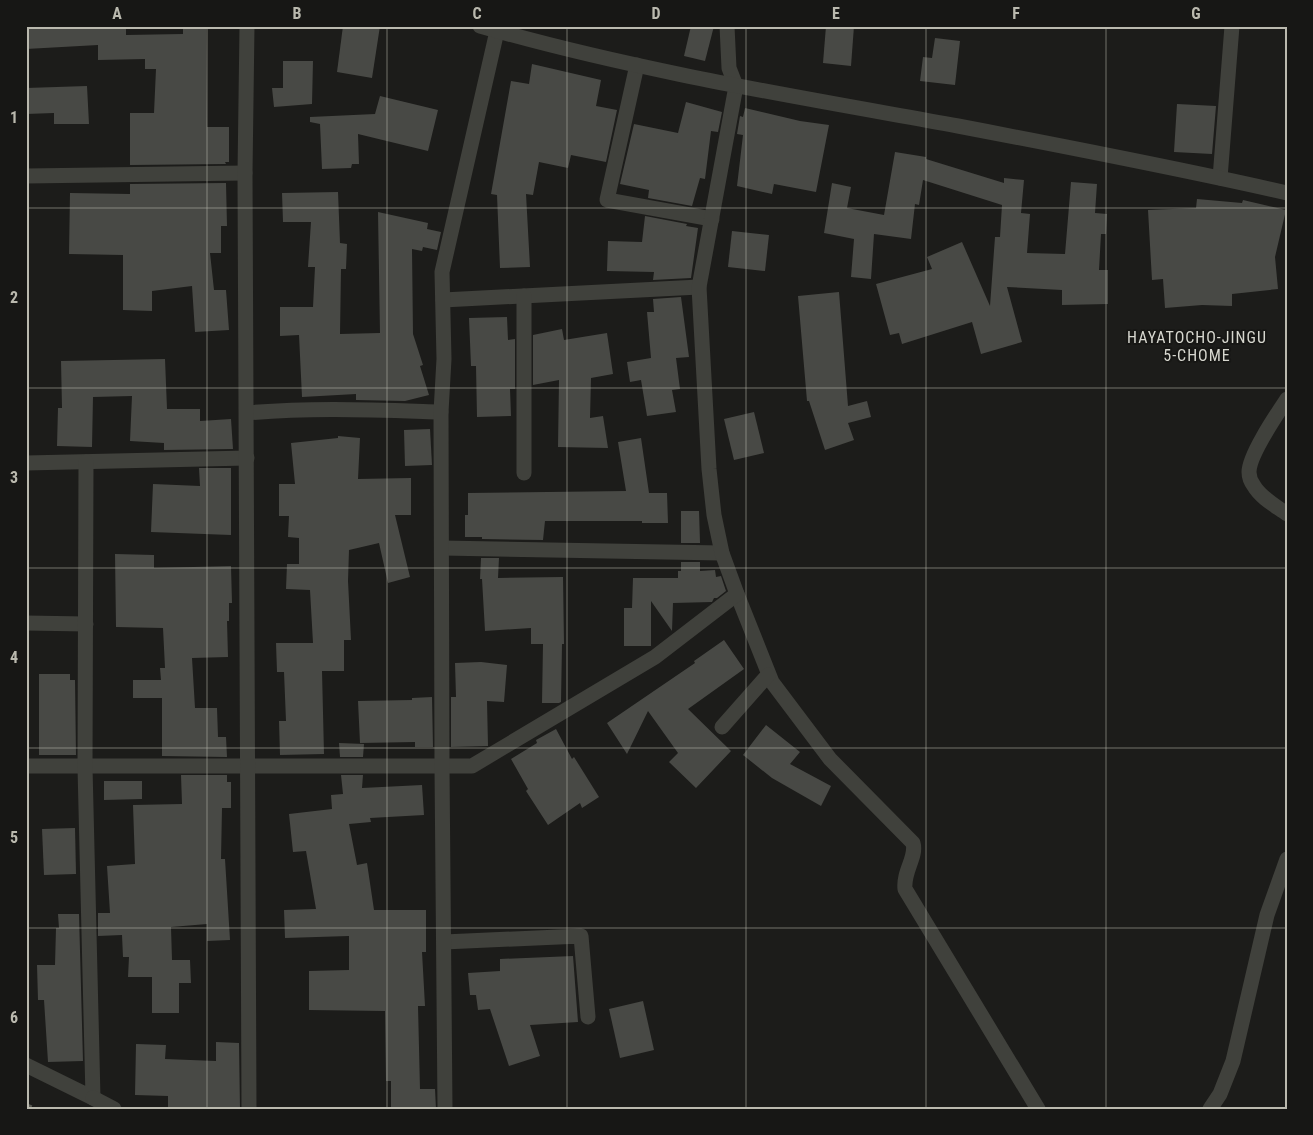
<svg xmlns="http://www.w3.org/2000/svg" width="1313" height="1135" font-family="'Roboto Condensed',sans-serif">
	<rect width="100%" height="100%" fill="#1c1c1a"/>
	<!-- building -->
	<g fill="#484945">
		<path d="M57,26H126V35L183,34V26H206L207,127H229V162H225L226,164L130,165V113H154L156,69H145V59L98,60V45L26,49V29Z"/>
		<path d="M343,26H380L372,78L337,72Z"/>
		<path d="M691,26H714L705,61L684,56Z"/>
		<path d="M826,26H854L851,66L823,63Z"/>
		<path d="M935,38L960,41L955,85L920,81L923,57L932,58Z"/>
		<path d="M283,61H313L312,104L274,107L272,88H283Z"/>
		<path d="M532,64L601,80L596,106L617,110L606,162L571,155L568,168L539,162L533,195L526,194L530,267L500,268L497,195L491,194L511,81L529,84Z"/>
		<path d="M87,86L89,124H54V113L26,114V88Z"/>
		<path d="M380,96L438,110L428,151L358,134L359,164H352L351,168L322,169L320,124L310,122V117L375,114Z"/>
		<path d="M686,102L722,112L718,132L711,131L705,179L700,178L692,206L648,198L649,190L620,184L634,124L678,133Z"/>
		<path d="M1177,104L1216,106L1212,154L1174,152Z"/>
		<path d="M745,108L800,121L829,125L816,192L774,184L772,194L737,186L743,135L737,134L740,116L743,117Z"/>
		<path d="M895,152L926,157V159L1004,183V178L1024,180L1021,213L1030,214L1027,253L1065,254L1071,182L1097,184L1095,213L1107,214L1106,234H1101L1099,270H1108V304L1062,305V290L1007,287L1022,342L981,354L972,322L902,344L899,333L890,335L876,284L932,269L927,257L962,242L990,306L995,237H1000L1002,205L923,180L919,205L915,204L911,239L874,234L871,279L851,277L854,239L824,233L832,183L851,187L847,208L884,215Z"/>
		<path d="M226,183L227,226H221V253H210L214,290H226L229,330L195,332L192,286L152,291V311L123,310V255L69,254L70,193L130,194V184Z"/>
		<path d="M338,192L340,243L347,244L346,269H341L340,334L380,333L378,212L428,223L427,229L441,232L437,250L423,247L422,251L412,249L413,334L423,365L420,366L429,395L405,401L356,400V394L302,397L299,335L280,336V307H313L315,267H308L311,222H283L282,193Z"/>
		<path d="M1197,199L1242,203L1243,200L1286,210L1275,257L1278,289L1232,294V306L1202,305L1165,308L1163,279L1152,280L1148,210L1196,208Z"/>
		<path d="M645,216L687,224L686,226L698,228L691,278L653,280L654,272L607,271L608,241L642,242Z"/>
		<path d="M732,231L769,235L765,271L728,267Z"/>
		<path d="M839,292L848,406L867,401L871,417L848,423L854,440L825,450L809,401H807L798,296Z"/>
		<path d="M681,297L689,357L676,358L680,389L672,390L676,412L647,416L641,380L630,382L627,362L651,358L647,312H654L653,299Z"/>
		<path d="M507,317L508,340L515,339V389H510L511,416L477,417L476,366H471L469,318Z"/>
		<path d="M562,329L564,340L607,333L613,374L591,378L590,418L603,416L608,448L558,447L559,380L533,385V335Z"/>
		<path d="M165,359L167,409H200V421L231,419L233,449L164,450V443L130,441L132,396L93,397L92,447L57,446L58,408H62L61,361Z"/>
		<path d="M754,412L764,453L734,460L724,419Z"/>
		<path d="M430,429L432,465L405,466L404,430Z"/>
		<path d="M338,436L360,438L358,479L411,478V515H395L410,577L388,583L379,543L349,550L348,581L351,640H344V671H322L324,754L280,755L279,721H286L284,672H277L276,643H313L310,590L286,589L287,564H299V538L288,537L289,516H279V484H295L291,443L338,438Z"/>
		<path d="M641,438L649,493H667L668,523H642V521H545L543,540L482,539V537H465V515H468V493L626,491L618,442Z"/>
		<path d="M199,468H231V535L151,532L153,484L200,486Z"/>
		<path d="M681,511H699L700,543H681Z"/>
		<path d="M115,554L154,555V568L231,566L232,603H229V621H227L228,657L192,658L195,708H217L218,737H226L227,757L162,756V698H133V680H161L160,668H165L163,628L116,627Z"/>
		<path d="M481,558H499L498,578L563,577L564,644H562L561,702L559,703H542L543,644H531V628L485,631L482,579H480Z"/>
		<path d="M681,562H700V571L715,570L716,577L721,576L726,591L717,598H714L712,602L673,603L672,631L651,601V646H624V608H632L633,578H678V571H681Z"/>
		<path d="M724,640L744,669L688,709L731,751L696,788L669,762L678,753L648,711L627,754L607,723L695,663L694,661Z"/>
		<path d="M481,662L507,665L504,702L487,701L488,746L451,747V697H456L455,663Z"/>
		<path d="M39,674H70V680H75L76,755H39Z"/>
		<path d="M432,697L433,747H415V742L360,743L358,701L412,700V698Z"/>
		<path d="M766,725L800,752L790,764L831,786L821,806L772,778L743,755Z"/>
		<path d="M556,729L572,759L574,757L599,797L582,808L580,803L548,825L526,791L528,789L511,759L537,743L536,740Z"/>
		<path d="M339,743L364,744L363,757H340Z"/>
		<path d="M181,775H227V782H231V808H222L221,859H225L230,940L207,941V924L171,927L172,960H190L191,983H179V1013H152V977H128L129,957H123L122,935L98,936V913H110L107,866L135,864L133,805L182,804Z"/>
		<path d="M341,775H363L362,788L422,785L424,815L370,818L371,822L349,824L357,865L367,863L374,910H426V952H422L425,1006H418L420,1089H435L436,1109H391V1081H386L385,1011L309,1010V971L349,970V936L285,938L284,910L316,909L306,851L293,852L289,814L332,809L331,795L343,794Z"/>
		<path d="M104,781H142V799L104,800Z"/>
		<path d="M75,828L76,874L44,875L42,829Z"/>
		<path d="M58,914H79L83,1061L48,1062L44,1000H38L37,965H55L56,928H59Z"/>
		<path d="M573,956L578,1022L530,1025L540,1056L509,1066L490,1009L478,1010L476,995H470L468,973L500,971V959Z"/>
		<path d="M643,1001L654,1050L620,1058L609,1009Z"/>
		<path d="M216,1042L239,1043L240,1109H168V1096L135,1095L136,1044L166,1045L165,1059L216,1061Z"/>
	</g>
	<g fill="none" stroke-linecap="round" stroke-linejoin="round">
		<!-- minor -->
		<g stroke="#40413c" stroke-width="15">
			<path d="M637,65L607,200L712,219"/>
			<path d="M26,176L245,173"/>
			<path d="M1220,178L1232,26"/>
			<path d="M443,300L699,287"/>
			<path d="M1287,399C1277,414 1249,455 1249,472C1249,477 1251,482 1254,486C1261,498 1276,506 1287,514"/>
			<path d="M247,413C311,407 377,410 441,412"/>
			<path d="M26,463L247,458"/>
			<path d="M524,473V296"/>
			<path d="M442,548L722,553"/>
			<path d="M737,594L772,682L830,759L913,843C917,857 903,871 905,889L1038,1109"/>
			<path d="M26,623L86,624"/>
			<path d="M722,727L768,675"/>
			<path d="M26,766H472L655,657L737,594L722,553L714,515L709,469L699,287L736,86L729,68L727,26"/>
			<path d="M444,942L581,936L588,1017"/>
			<path d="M26,1065L93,1098L85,767L86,462"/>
			<path d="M93,1098L114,1109"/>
			<path d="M445,1109L442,767L441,412L444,359L442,272L497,31"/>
			<path d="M1210,1109L1220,1094L1233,1061L1267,915L1287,859"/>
		</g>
		<!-- tertiary -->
		<g stroke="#40413c" stroke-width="15">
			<path d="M247,26L245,173L249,1109"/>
			<path d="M480,26C636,71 798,97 958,126C1068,147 1178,168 1287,193"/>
		</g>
		<!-- rail -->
		<path stroke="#585851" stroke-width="4" stroke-dasharray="6 5" stroke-linecap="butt" d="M26,1105L35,1109"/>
	</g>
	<!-- grid -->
	<path fill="none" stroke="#bab9ae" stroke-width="1" stroke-opacity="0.55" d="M207,26V1109M387,26V1109M567,26V1109M746,26V1109M926,26V1109M1106,26V1109M26,208H1287M26,388H1287M26,568H1287M26,748H1287M26,928H1287"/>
	<g text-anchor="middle" stroke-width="4" stroke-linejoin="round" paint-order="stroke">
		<!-- neighbourhood labels -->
		<g font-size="16" letter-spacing="1" fill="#d7d7cf" stroke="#171715">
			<text x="1197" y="343">HAYATOCHO-JINGU<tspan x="1197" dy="18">5-CHOME</tspan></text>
		</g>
	</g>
	<!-- border -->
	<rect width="1313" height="1135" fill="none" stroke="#171715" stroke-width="55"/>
	<rect x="28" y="28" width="1258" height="1080" fill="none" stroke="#bab9ae" stroke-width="2"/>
	<g font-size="16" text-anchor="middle" font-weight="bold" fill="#bab9ae">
		<text x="117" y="19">A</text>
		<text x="297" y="19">B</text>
		<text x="477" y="19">C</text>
		<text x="656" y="19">D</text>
		<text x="836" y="19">E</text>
		<text x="1016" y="19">F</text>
		<text x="1196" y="19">G</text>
		<text x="14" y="123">1</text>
		<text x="14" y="303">2</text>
		<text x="14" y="483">3</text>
		<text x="14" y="663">4</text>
		<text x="14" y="843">5</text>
		<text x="14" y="1023">6</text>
	</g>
</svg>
